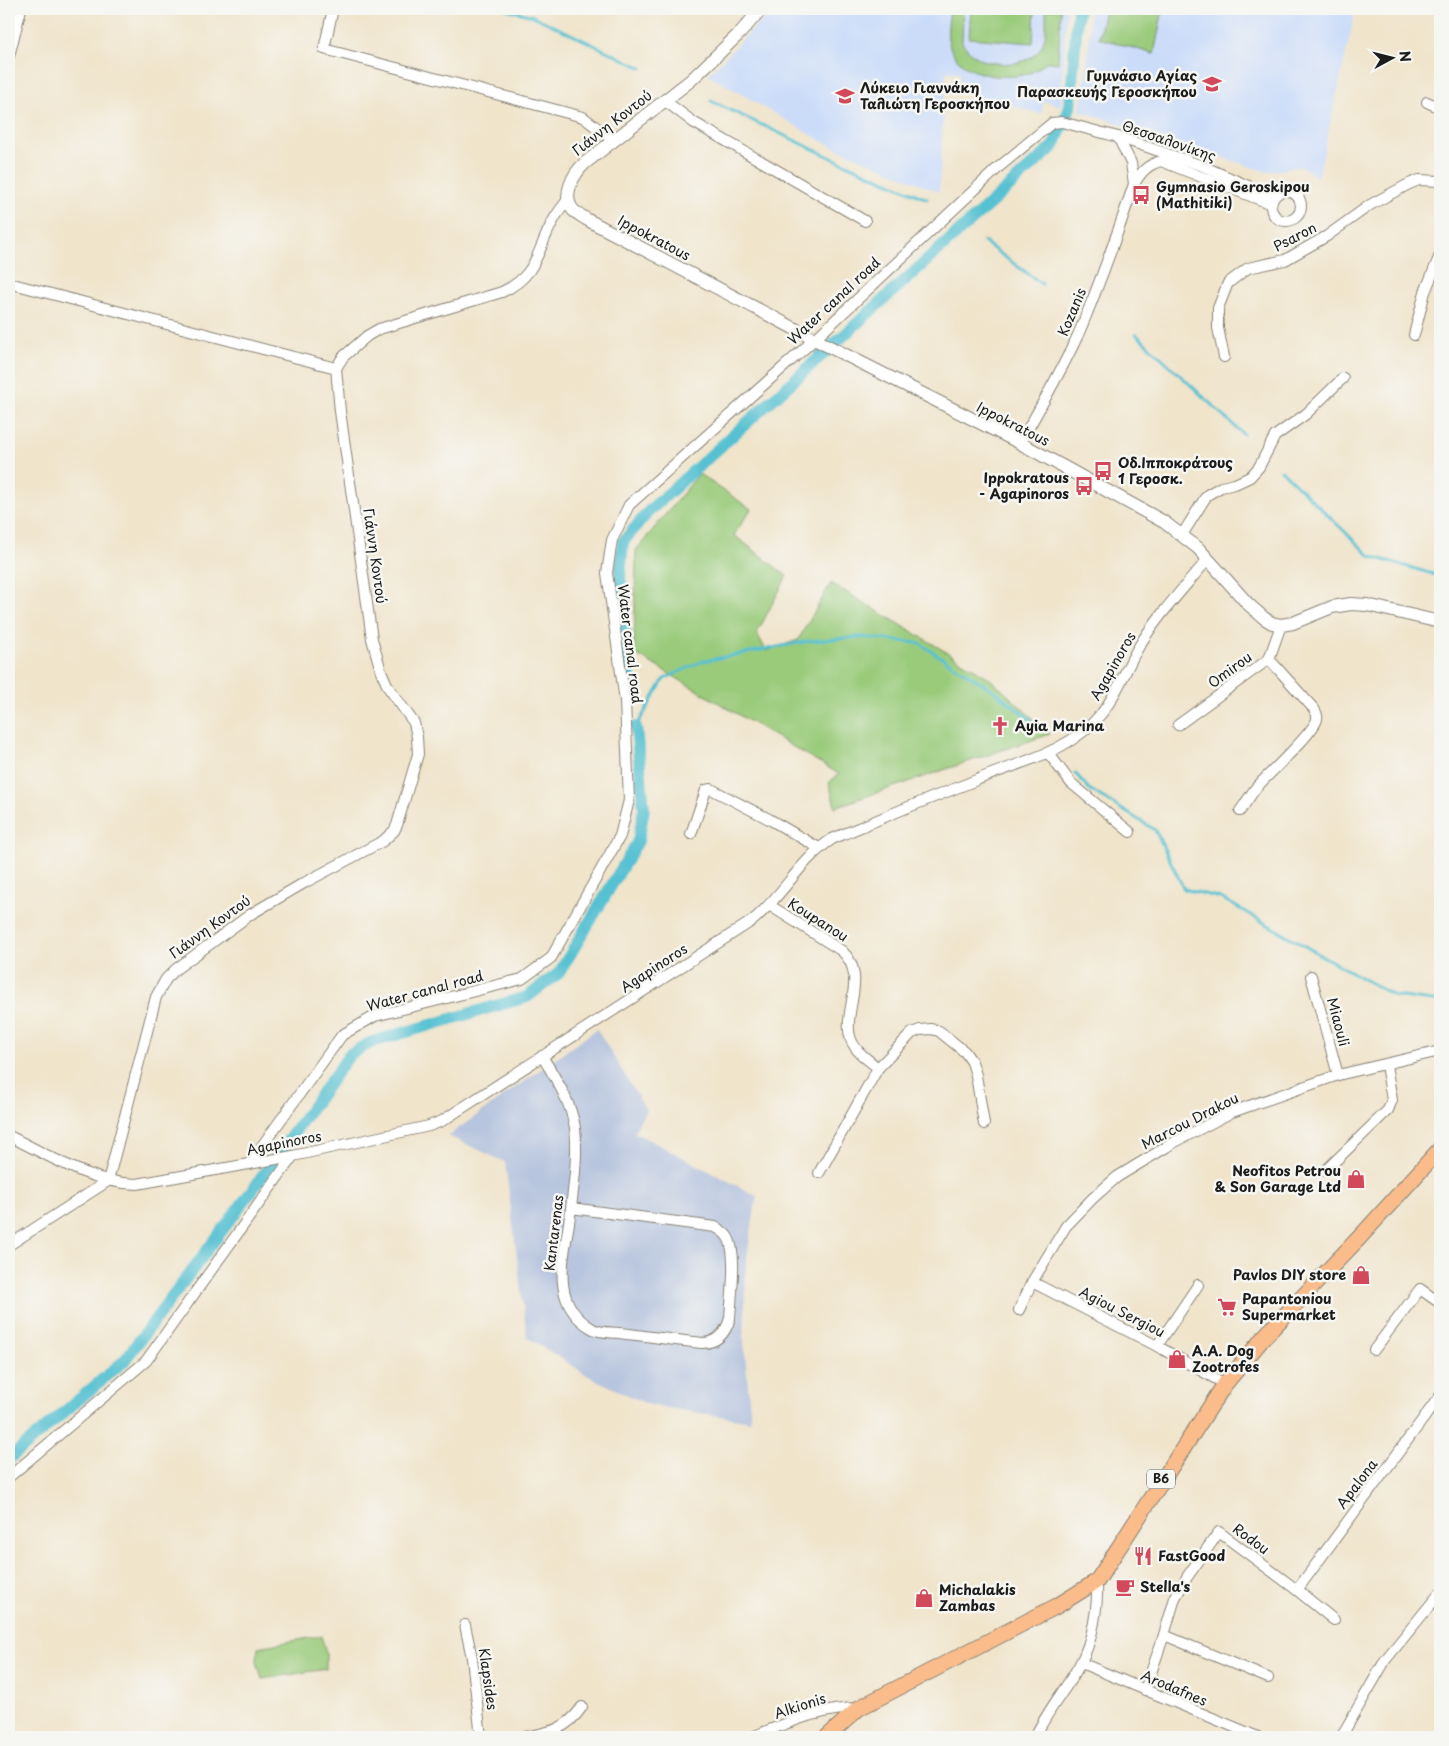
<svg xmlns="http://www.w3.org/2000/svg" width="1449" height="1746" font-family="'Playpen Sans',sans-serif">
	<rect width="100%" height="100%" fill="#f6f6f2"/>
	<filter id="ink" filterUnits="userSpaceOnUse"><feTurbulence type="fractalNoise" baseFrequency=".02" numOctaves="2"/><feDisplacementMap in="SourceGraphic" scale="10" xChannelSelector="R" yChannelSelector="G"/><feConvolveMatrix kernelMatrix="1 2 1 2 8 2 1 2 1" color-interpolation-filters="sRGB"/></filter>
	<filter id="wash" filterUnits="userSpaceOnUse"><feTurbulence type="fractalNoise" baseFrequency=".0096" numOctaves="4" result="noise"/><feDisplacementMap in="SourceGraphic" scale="20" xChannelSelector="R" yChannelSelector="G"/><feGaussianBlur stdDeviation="1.12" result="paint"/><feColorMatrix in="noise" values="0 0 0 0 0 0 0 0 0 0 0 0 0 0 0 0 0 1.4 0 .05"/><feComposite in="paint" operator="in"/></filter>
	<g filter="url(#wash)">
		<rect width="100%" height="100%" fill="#f0e4cb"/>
		<!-- built -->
		<g fill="#cbdcf9">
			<path d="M772,9H1067L1061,106L1044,101L1041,114L959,91L960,72H946L939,192L827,144L708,75Z"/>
			<path d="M1090,9H1356L1318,178L1302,166L1267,172L1080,111L1088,56Z"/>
		</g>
		<!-- industrial -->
		<path fill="#b7c5de" d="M597,1029L646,1110L634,1132L757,1196L746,1263L744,1342L751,1421L649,1405L590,1377L527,1337L505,1162L448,1136Z"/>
		<!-- green -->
		<g fill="#9acb7a" stroke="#5b744b">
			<path d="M950,9H963L962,43C967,49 972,55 980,59C1000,67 1037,67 1044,40C1047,31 1046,19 1046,9H1061L1058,63C1055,63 1049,61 1046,62C1044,63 1043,66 1040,67C1035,71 1029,74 1023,75C997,80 956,74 949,43C946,33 949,20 950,9Z"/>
			<path d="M971,9H1035L1033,43L969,38Z"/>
			<path d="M1105,9H1163L1154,54L1099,38Z"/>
			<path d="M699,474L751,509L734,535L787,576L757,633L766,651L798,640L831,583L988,677L1050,734L835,807L829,782L839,774L634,653L636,550Z"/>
			<path d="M321,1636L326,1652V1669L262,1679L257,1662L258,1647Z"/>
		</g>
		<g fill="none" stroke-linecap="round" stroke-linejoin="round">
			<!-- stream -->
			<g stroke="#57c1d2" stroke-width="3">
				<path d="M506,9L533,16L642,68"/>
				<path d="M711,101L832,158L927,199"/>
				<path d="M984,242L1042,284"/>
				<path d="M1136,334L1243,434"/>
				<path d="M1281,470L1370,556L1440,576"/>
				<path d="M636,727L664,679L703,661L809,641L861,637L919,643L997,693L1036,724"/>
				<path d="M1075,773L1089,789L1155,830L1184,889L1221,898L1310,949L1394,996L1440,1002"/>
			</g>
			<!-- canal -->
			<g stroke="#57c1d2" stroke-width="12">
				<path d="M630,678L620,575L623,542L649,511L1054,146L1070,107L1078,9"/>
				<path d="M9,1459L124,1361L257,1184L350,1054L372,1042L527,997L559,973L638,841L644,809L636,727"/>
			</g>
		</g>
	</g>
	<g filter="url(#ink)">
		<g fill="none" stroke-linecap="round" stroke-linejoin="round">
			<!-- minor casing -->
			<g stroke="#868074" stroke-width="12">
				<g id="minor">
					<path d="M333,9L324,49L583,117L613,140"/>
					<path d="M9,56L21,9"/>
					<path d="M664,100L693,122L865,221"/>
					<path d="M1427,102L1440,108"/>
					<path d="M1118,137L1131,163L1134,184"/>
					<circle cx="1286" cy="206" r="15"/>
					<path d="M9,283L336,368"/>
					<path d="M1414,335L1425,292L1440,255"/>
					<path d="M1224,357L1218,328V308L1228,283L1248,268L1285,260L1327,236L1370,205L1409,184L1419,180L1440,181"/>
					<path d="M1020,443C1040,408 1061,372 1078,335C1099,286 1117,235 1134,184C1141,172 1147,165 1161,161L1271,204"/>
					<path d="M1182,535L1207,495L1221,487L1235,484L1250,477L1259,467L1275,436L1306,414L1343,378"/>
					<path d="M1178,725L1269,659L1281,625"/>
					<path d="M1049,754L1071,783L1130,832"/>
					<path d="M1240,811C1245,804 1250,796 1255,789C1267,775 1314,733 1317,719C1318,715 1316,712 1314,709L1269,659"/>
					<path d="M691,834L706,790L711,789L769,819L819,848"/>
					<path d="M769,905L842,951C872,979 835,1020 855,1047C860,1055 870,1061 878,1068"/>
					<path d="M1311,976L1338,1075"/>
					<path d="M542,1056C556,1079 571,1102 575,1128C578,1153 574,1184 571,1208C567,1250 545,1302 593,1329C600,1333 611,1332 619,1333C647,1336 674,1340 702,1343C718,1343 726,1332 730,1318C731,1298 738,1251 727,1236C724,1232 719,1229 715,1227L571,1208"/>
					<path d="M9,1136C48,1155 93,1184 137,1184L293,1156L429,1126L442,1121L752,921C783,896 798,862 832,839C881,818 930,798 979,779C1022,761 1070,752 1101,714C1117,695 1125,670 1138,648C1157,616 1184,588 1208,559"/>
					<path d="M249,1164L342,1035L375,1016L522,979L551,958L620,836L629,800L625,701L607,573L612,540L629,505L815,339L999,167L1052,123L1062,122L1118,137L1200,165L1274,197"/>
					<path d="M1325,1171L1388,1110L1392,1100L1386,1065"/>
					<path d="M819,1173L878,1068L912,1033L920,1030L931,1029L939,1031L965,1052L972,1062L976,1075L984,1124"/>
					<path d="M9,1245L108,1181L156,997L166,979L176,969L251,914L304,883L383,841L394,831L397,825L418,754L417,737L414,723L388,687L381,671L372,639L340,411L336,368L343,357L367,336L379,329L502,292C538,275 536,252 553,221C557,213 564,205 569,198"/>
					<path d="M1032,1282L1157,1346L1225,1384"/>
					<path d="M1019,1310L1032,1282L1066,1226L1093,1198L1117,1177L1173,1143L1232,1112L1338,1075L1440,1051"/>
					<path d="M1157,1346L1198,1285"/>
					<path d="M1374,1350L1420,1289L1440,1303"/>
					<path d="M9,1477L146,1361L293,1156"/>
					<path d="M1297,1590L1440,1396"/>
					<path d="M465,1625L472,1658L481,1737"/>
					<path d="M1164,1635L1268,1678"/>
					<path d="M1081,1663L1258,1737"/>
					<path d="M1145,1690L1164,1635L1175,1598L1187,1577L1219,1532L1297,1590L1334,1620"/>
					<path d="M525,1737C551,1732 566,1730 582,1707"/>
					<path d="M752,1737C787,1723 821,1708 859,1708"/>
					<path d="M1035,1737C1047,1711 1066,1689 1080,1664C1093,1640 1098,1608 1097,1581"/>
					<path d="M1341,1737L1386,1659L1440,1593"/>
				</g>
			</g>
			<!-- tertiary casing -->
			<g stroke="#868074" stroke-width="14">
				<path id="tertiary" d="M761,9L740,33L691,80L585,163C574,173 561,195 573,210C576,213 582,216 586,219L822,343L1020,443L1164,522L1198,548L1248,604L1264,618L1272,623L1281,625L1293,623L1332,607L1351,604L1367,605L1440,622"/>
			</g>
			<!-- primary casing -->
			<g stroke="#868074" stroke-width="17">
				<path id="primary" d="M827,1737L859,1708L1057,1606L1097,1581L1225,1384L1265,1336L1360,1237L1440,1149"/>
			</g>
			<!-- minor -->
			<use href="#minor" stroke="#fff" stroke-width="10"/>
			<!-- tertiary -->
			<use href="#tertiary" stroke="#fff" stroke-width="12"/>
			<!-- primary -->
			<use href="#primary" stroke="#fabc8b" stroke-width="15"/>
		</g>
	</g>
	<!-- icons -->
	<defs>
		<g id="school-bare" transform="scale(1.5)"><path d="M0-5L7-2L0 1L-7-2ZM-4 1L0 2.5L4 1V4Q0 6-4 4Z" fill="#d1495b" stroke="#f6f6f2" stroke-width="2.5" paint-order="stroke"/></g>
		<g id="bus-bare" transform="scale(1.5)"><path d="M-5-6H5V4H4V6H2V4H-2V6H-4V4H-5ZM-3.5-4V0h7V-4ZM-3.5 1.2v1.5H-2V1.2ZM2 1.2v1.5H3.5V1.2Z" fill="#d1495b" stroke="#f6f6f2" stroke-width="2.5" paint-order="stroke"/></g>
		<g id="church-bare" transform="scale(1.5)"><path d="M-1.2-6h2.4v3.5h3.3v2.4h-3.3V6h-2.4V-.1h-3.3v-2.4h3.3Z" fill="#d1495b" stroke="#f6f6f2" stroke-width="2.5" paint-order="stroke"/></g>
		<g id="shop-bare" transform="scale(1.5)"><path d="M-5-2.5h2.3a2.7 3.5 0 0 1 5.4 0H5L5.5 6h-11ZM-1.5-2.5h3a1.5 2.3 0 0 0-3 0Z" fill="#d1495b" stroke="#f6f6f2" stroke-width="2.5" paint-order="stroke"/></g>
		<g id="supermarket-bare" transform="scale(1.5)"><path d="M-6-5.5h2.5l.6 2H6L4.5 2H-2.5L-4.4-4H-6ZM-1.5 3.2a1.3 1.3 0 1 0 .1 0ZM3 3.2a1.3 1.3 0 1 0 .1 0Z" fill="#d1495b" stroke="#f6f6f2" stroke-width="2.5" paint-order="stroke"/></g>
		<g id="restaurant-bare" transform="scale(1.5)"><path d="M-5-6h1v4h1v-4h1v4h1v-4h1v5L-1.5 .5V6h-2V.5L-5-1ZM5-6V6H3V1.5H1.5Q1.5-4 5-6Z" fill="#d1495b" stroke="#f6f6f2" stroke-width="2.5" paint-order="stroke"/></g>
		<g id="cafe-bare" transform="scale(1.5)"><path d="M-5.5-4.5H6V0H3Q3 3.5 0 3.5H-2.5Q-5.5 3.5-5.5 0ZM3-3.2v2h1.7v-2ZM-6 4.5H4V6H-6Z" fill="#d1495b" stroke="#f6f6f2" stroke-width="2.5" paint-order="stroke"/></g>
	</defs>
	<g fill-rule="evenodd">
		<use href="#school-bare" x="1212" y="84"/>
		<use href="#school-bare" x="845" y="96"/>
		<use href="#bus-bare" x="1141" y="195"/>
		<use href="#bus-bare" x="1103" y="471"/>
		<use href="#bus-bare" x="1084" y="486"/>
		<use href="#church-bare" x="1000" y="726"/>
		<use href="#shop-bare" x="1356" y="1179"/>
		<use href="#shop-bare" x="1361" y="1275"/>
		<use href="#supermarket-bare" x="1227" y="1307"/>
		<use href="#shop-bare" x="1177" y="1359"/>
		<use href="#restaurant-bare" x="1143" y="1556"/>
		<use href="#cafe-bare" x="1125" y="1587"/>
		<use href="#shop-bare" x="924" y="1598"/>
	</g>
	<g text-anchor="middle" stroke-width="5" stroke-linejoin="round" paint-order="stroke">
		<!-- shield labels -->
		<rect fill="#f6f6f2" stroke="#5d5d5c" stroke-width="1" x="1147" y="1469.5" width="28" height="19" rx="4"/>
		<g font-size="12" font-weight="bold" fill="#1c1c1c">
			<text x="1161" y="1483">B6</text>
		</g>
		<!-- poi labels -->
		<g font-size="14" font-weight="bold" fill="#1c1c1c" stroke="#f6f6f2" text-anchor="start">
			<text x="1197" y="81" text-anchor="end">Γυμνάσιο Αγίας<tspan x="1197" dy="16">Παρασκευής Γεροσκήπου</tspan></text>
			<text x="860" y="93">Λύκειο Γιαννάκη<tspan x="860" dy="16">Ταλιώτη Γεροσκήπου</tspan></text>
			<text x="1156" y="192">Gymnasio Geroskipou<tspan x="1156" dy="16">(Mathitiki)</tspan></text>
			<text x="1118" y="468">Οδ.Ιπποκράτους<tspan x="1118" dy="16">1 Γεροσκ.</tspan></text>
			<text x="1069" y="483" text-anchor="end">Ippokratous<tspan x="1069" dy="16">- Agapinoros</tspan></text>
			<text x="1015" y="731">Ayia Marina</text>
			<text x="1341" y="1176" text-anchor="end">Neofitos Petrou<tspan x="1341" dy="16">&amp; Son Garage Ltd</tspan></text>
			<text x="1346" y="1280" text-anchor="end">Pavlos DIY store</text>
			<text x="1242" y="1304">Papantoniou<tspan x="1242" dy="16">Supermarket</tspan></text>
			<text x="1192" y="1356">A.A. Dog<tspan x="1192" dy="16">Zootrofes</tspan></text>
			<text x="1158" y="1561">FastGood</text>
			<text x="1140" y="1592">Stella's</text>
			<text x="939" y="1595">Michalakis<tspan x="939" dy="16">Zambas</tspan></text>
		</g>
		<!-- street labels -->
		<g font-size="14" fill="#1c1c1c" stroke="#f6f6f2">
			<text transform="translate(612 123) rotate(-38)" y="5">Γιάννη Κοντού</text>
			<text transform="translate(1169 141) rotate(19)" y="5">Θεσσαλονίκης</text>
			<text transform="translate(1295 237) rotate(-27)" y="5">Psaron</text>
			<text transform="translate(654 238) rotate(28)" y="5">Ippokratous</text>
			<text transform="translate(834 301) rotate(-43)" y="5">Water canal road</text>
			<text transform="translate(1072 312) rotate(-67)" y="5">Kozanis</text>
			<text transform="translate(1013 424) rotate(27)" y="5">Ippokratous</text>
			<text transform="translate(375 556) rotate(82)" y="5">Γιάννη Κοντού</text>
			<text transform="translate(630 644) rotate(83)" y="5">Water canal road</text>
			<text transform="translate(1113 666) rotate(-60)" y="5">Agapinoros</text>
			<text transform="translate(1230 670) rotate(-36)" y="5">Omirou</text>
			<text transform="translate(818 920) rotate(32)" y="5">Koupanou</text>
			<text transform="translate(210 927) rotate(-36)" y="5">Γιάννη Κοντού</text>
			<text transform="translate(654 968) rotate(-33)" y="5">Agapinoros</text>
			<text transform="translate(425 991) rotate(-15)" y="5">Water canal road</text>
			<text transform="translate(1338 1022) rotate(75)" y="5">Miaouli</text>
			<text transform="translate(1190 1121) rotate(-27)" y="5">Marcou Drakou</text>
			<text transform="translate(284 1143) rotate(-11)" y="5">Agapinoros</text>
			<text transform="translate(554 1233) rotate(-83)" y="5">Kantarenas</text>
			<text transform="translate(1122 1312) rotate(27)" y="5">Agiou Sergiou</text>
			<text transform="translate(1357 1484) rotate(-53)" y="5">Apalona</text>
			<text transform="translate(1251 1539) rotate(36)" y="5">Rodou</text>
			<text transform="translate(488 1679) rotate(82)" y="5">Klapsides</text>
			<text transform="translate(1174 1688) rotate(23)" y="5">Arodafnes</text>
			<text transform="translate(800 1706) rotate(-18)" y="5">Alkionis</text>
		</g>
	</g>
	<!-- margin -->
	<rect width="1449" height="1746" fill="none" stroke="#f6f6f2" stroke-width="30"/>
	<!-- north arrow -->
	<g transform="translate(1392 58) rotate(83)" stroke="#f6f6f2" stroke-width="4" paint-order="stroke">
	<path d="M0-4L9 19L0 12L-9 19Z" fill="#1c1c1c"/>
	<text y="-8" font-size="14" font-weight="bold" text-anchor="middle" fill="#1c1c1c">N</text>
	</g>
</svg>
